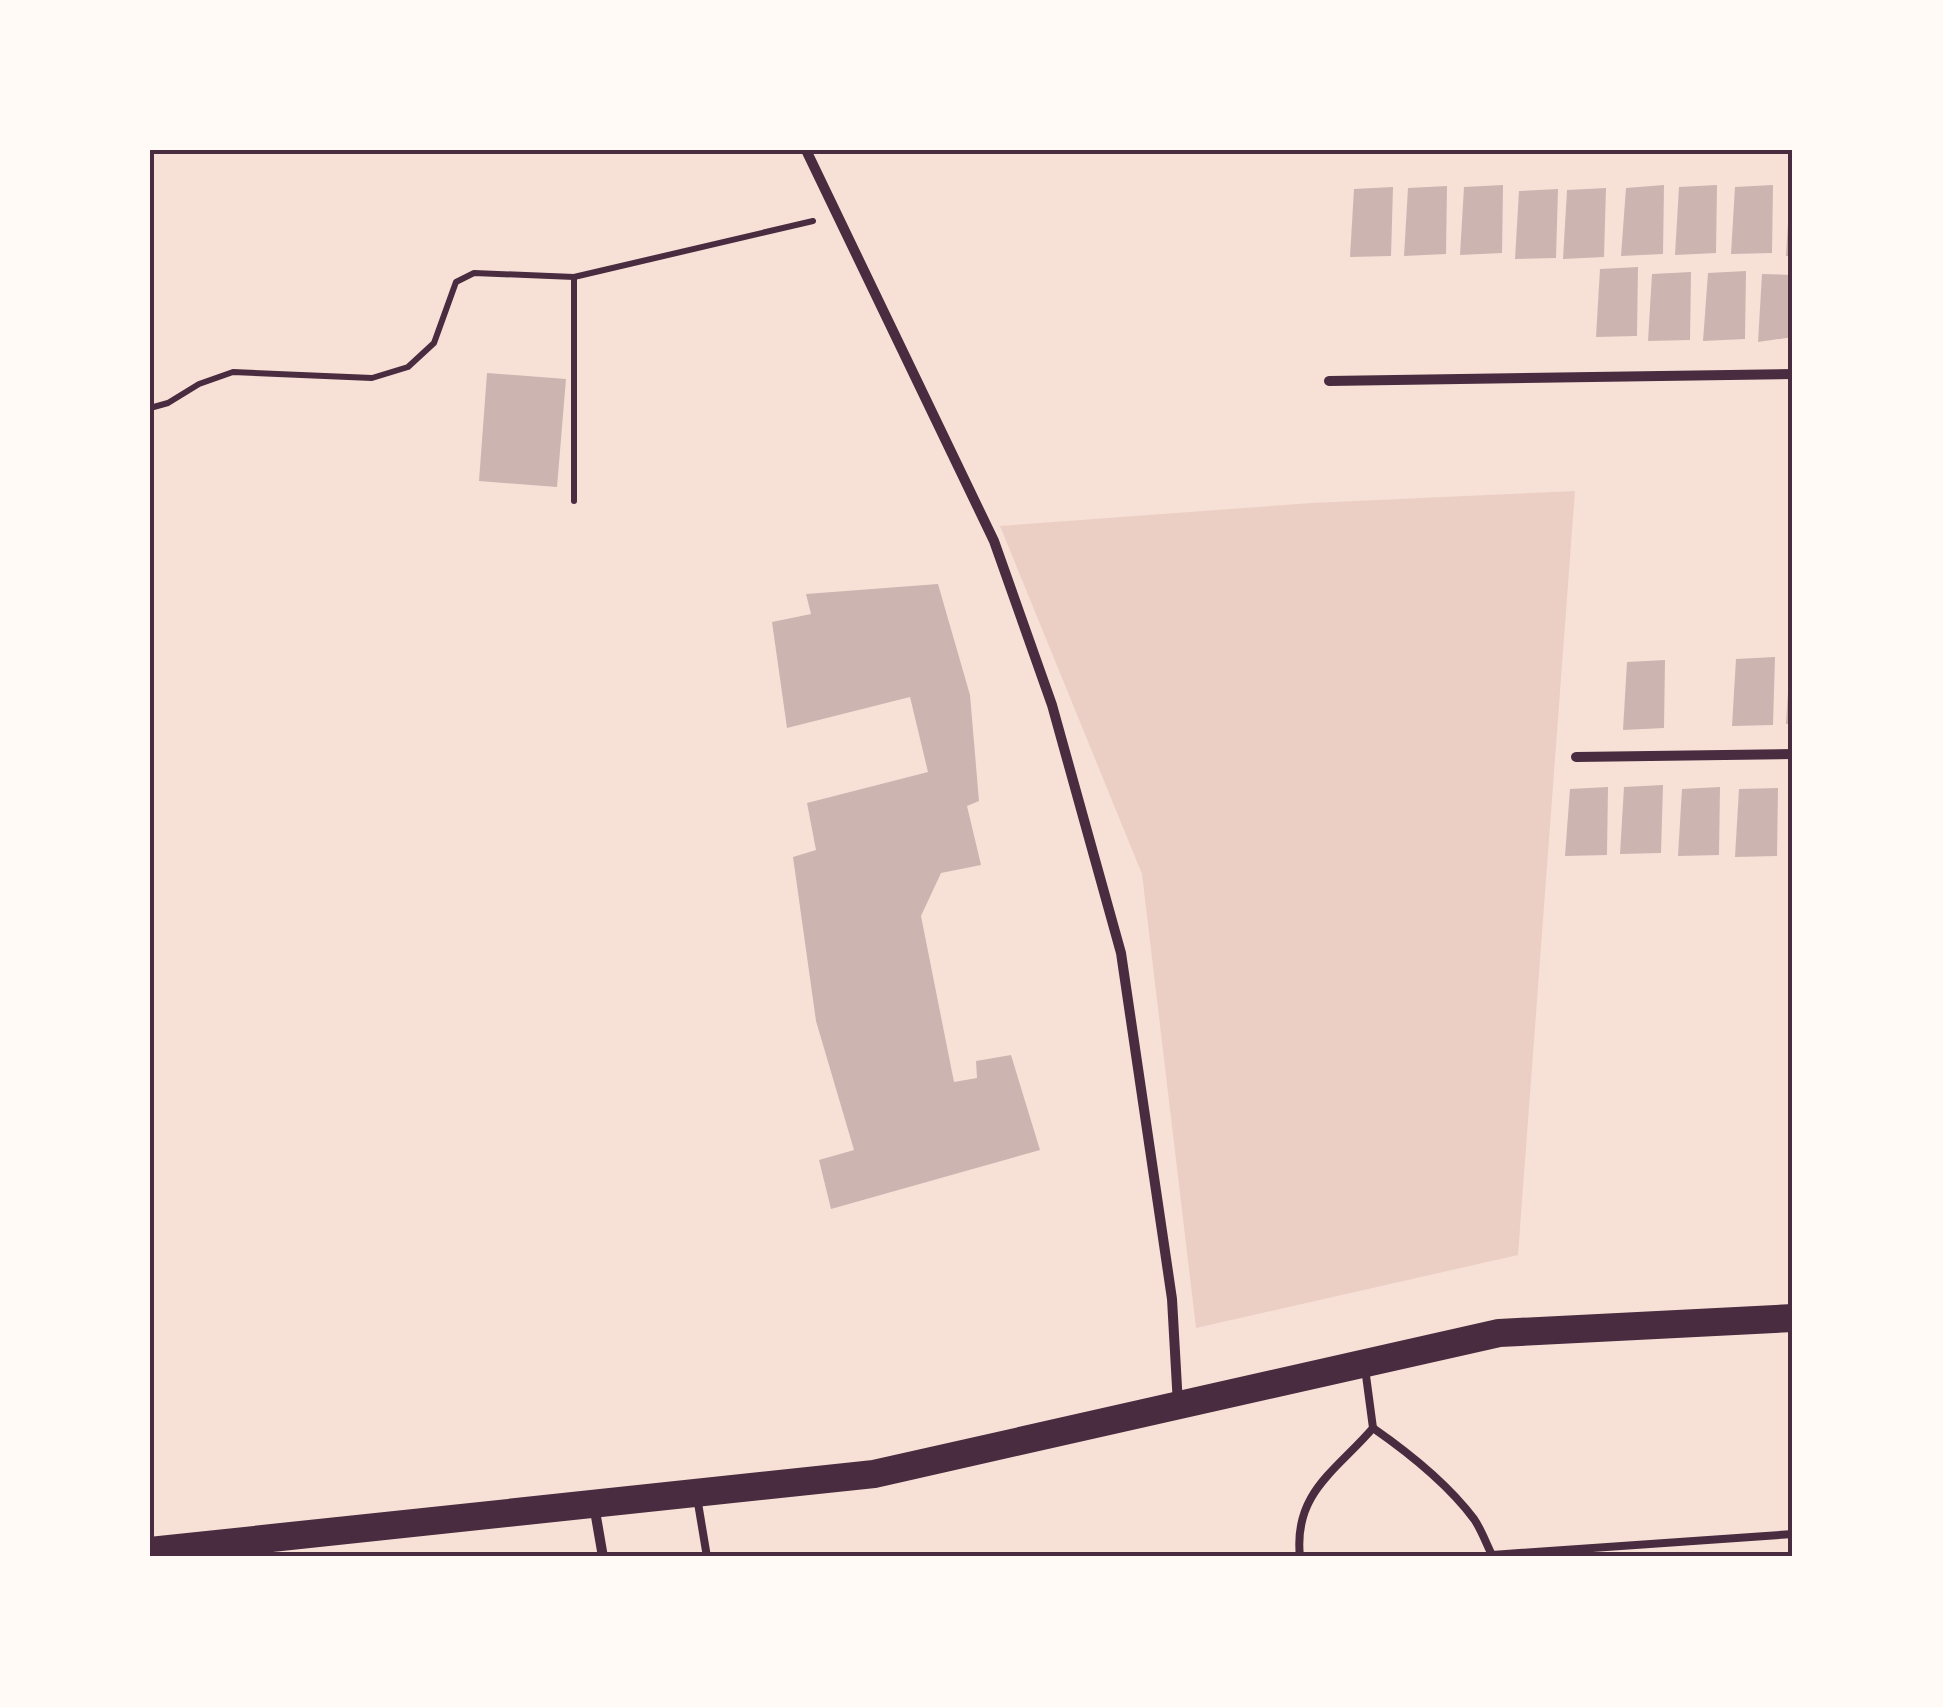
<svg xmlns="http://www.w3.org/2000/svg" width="1943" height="1707" font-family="'Roboto Condensed',sans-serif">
	<rect width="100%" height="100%" fill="#f7e1d7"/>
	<!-- green -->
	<path fill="#ebcfc5" d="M1575,491L1518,1255L1196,1328L1142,874L1000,526L1311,503Z"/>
	<!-- building -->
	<g fill="#ccb4b1">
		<path d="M1503,185L1502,253L1460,255L1464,187Z"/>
		<path d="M1664,185L1663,254L1621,256L1626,188Z"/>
		<path d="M1717,185L1716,253L1675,255L1679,187Z"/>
		<path d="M1773,185L1772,253L1731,254L1735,187Z"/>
		<path d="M1447,186L1446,254L1404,256L1408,188Z"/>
		<path d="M1393,187L1391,256L1350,257L1354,189Z"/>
		<path d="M1606,188L1604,257L1563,259L1567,190Z"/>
		<path d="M1558,189L1556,258L1515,259L1519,191Z"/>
		<path d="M1790,189H1793V256H1786Z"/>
		<path d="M1638,267L1637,336L1596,337L1600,269Z"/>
		<path d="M1746,271L1745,339L1703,341L1708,273Z"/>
		<path d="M1691,272L1690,340L1648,341L1652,274Z"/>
		<path d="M1762,274L1793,275V337L1758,342Z"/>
		<path d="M487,373L566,379L557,487L479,481Z"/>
		<path d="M938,584L970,695L979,801L967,806L981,865L941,873L921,916L954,1082L977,1078L976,1061L1011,1055L1040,1150L831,1209L819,1160L854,1150L816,1021L793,857L816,850L807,803L928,772L910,697L787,728L772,622L811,614L806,594Z"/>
		<path d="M1775,657L1773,725L1732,726L1736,659Z"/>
		<path d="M1665,660L1664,728L1623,730L1627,662Z"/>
		<path d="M1790,661H1793V724H1786Z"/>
		<path d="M1663,785L1661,853L1620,854L1624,787Z"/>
		<path d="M1608,787L1607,855L1565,856L1570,789Z"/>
		<path d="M1720,787L1719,855L1678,856L1682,789Z"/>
		<path d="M1778,788L1777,856L1735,857L1739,789Z"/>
	</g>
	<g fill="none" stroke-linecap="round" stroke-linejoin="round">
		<!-- path -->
		<g stroke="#4a2c40" stroke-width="6">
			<path d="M150,408L168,403L199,384L233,372L372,378L408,367L434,343L456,282L474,273L574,277L813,221"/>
			<path d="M574,501V277"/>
		</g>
		<!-- service -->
		<g stroke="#4a2c40" stroke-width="8">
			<path d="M1373,1428C1409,1453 1447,1483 1474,1519C1481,1529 1486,1543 1492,1555L1793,1534"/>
			<path d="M697,1497L707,1557"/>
			<path d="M1300,1557C1293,1493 1336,1471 1373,1428L1365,1368"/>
		</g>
		<!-- minor -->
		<g stroke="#4a2c40" stroke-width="10">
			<path d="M806,150L994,541L1052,705L1121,953L1172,1299L1178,1405"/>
			<path d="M1329,381L1793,374"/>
			<path d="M1576,757L1793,754"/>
			<path d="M594,1505L603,1557"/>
		</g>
		<!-- trunk -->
		<path stroke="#4a2c40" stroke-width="28" d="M150,1551L874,1474L1499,1333L1793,1318"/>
	</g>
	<!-- border -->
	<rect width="1943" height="1707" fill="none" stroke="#fffaf5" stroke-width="305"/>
	<rect x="152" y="152" width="1638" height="1402" fill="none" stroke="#4a2c40" stroke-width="4"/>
</svg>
